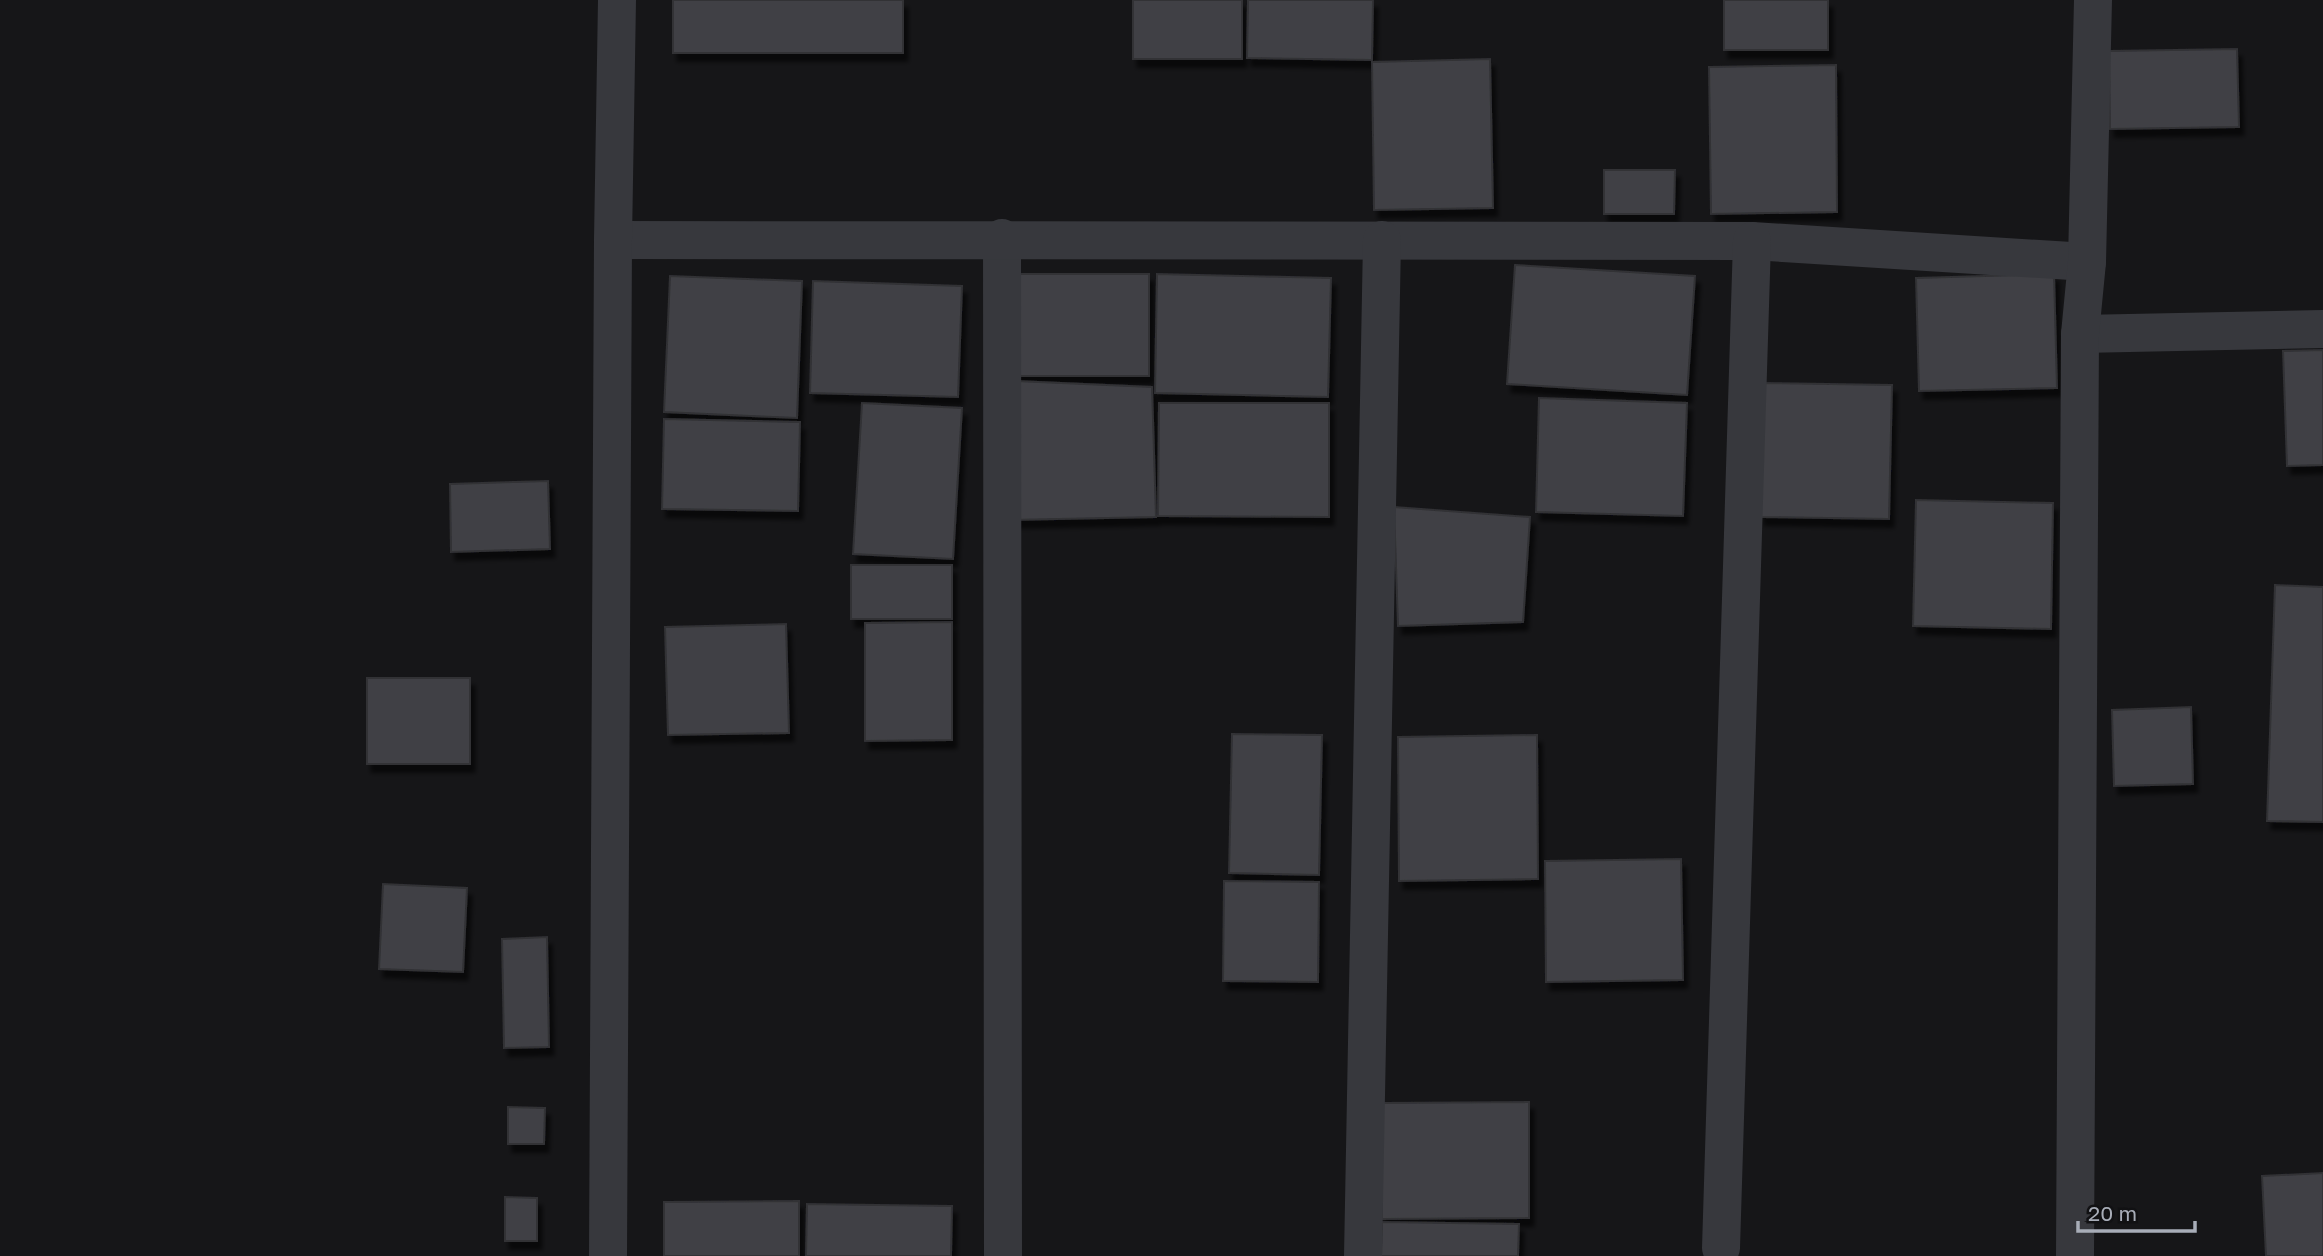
<svg xmlns="http://www.w3.org/2000/svg" width="2323" height="1256" font-family="'Golos Text',sans-serif">
	<defs>
		<filter id="shadow"><feDropShadow dx="4.5" dy="8" stdDeviation="2" flood-color="#0009"/></filter>
	</defs>
	<rect width="100%" height="100%" fill="#161618"/>
	<!-- building -->
	<g fill="#404145" stroke="#303034" stroke-width="2" filter="url(#shadow)">
		<rect x="673" y="0" width="230" height="53"/>
		<rect x="1133" y="0" width="109" height="59"/>
		<path d="M1248,0H1373L1372,60L1247,58Z"/>
		<rect x="1724" y="0" width="104" height="50"/>
		<path d="M2237,49L2239,127L2110,129L2109,51Z"/>
		<path d="M1490,59L1493,208L1374,210L1372,62Z"/>
		<path d="M1836,65L1837,212L1711,214L1709,67Z"/>
		<path d="M1604,170H1675L1674,214H1604Z"/>
		<path d="M1515,265L1695,276L1687,395L1507,384Z"/>
		<rect x="1015" y="274" width="134" height="102"/>
		<path d="M1157,274L1331,278L1328,397L1155,393Z"/>
		<path d="M2054,274L2057,388L1919,391L1916,278Z"/>
		<path d="M670,276L802,281L797,418L664,412Z"/>
		<path d="M813,281L962,286L958,397L810,393Z"/>
		<path d="M2323,350V465L2287,466L2283,351Z"/>
		<path d="M1016,381L1152,387L1156,517L1010,520Z"/>
		<path d="M1762,383L1892,385L1889,519L1760,517Z"/>
		<path d="M1539,398L1687,403L1683,516L1536,512Z"/>
		<path d="M862,403L962,408L953,559L853,554Z"/>
		<path d="M1159,403H1329V517L1158,516Z"/>
		<path d="M664,419L800,422L798,511L662,509Z"/>
		<path d="M548,481L550,549L451,552L450,484Z"/>
		<path d="M1916,500L2053,503L2051,629L1913,626Z"/>
		<path d="M1394,507L1530,517L1523,622L1398,626Z"/>
		<rect x="851" y="565" width="101" height="54"/>
		<path d="M2275,585L2323,587V822L2267,821Z"/>
		<path d="M952,622V740L865,741V623Z"/>
		<path d="M786,624L789,733L668,735L665,627Z"/>
		<rect x="367" y="678" width="103" height="86"/>
		<path d="M2191,707L2193,784L2114,786L2112,710Z"/>
		<path d="M1232,734L1322,735L1319,875L1229,873Z"/>
		<path d="M1537,735L1538,879L1399,881L1398,737Z"/>
		<path d="M1681,859L1683,980L1546,982L1545,861Z"/>
		<path d="M1224,881L1319,882L1318,982L1223,981Z"/>
		<path d="M383,884L467,888L463,972L379,969Z"/>
		<path d="M547,937L549,1047L504,1048L502,939Z"/>
		<path d="M1529,1102V1218L1382,1219L1381,1103Z"/>
		<path d="M508,1107L545,1108L544,1144H508Z"/>
		<path d="M2323,1173V1256H2266L2262,1176Z"/>
		<path d="M505,1197L537,1198V1241H505Z"/>
		<path d="M799,1201V1256H664V1202Z"/>
		<path d="M807,1204L952,1206L951,1256H806Z"/>
		<path d="M1382,1222L1519,1224L1518,1256H1381Z"/>
	</g>
	<g fill="none" stroke-linecap="round" stroke-linejoin="round">
		<!-- minor -->
		<g stroke="#37383d" stroke-width="38">
			<path d="M1002,238L1003,1256"/>
			<path d="M613,240L1752,241L2087,262"/>
			<path d="M2080,334L2323,329"/>
			<path d="M1721,1248L1752,241"/>
			<path d="M608,1256L613,240L617,0"/>
			<path d="M1363,1256L1382,240"/>
			<path d="M2075,1256L2080,334L2087,262L2093,0"/>
		</g>
	</g>
	<!-- scale -->
	<path d="M2078 1221v10h117v-10" fill="none" stroke="#a8adb8" stroke-width="3.5"/>
	<text x="2088" y="1221" font-size="21" fill="#a8adb8" stroke="#111113" stroke-width="5" paint-order="stroke">20 m</text>
</svg>
